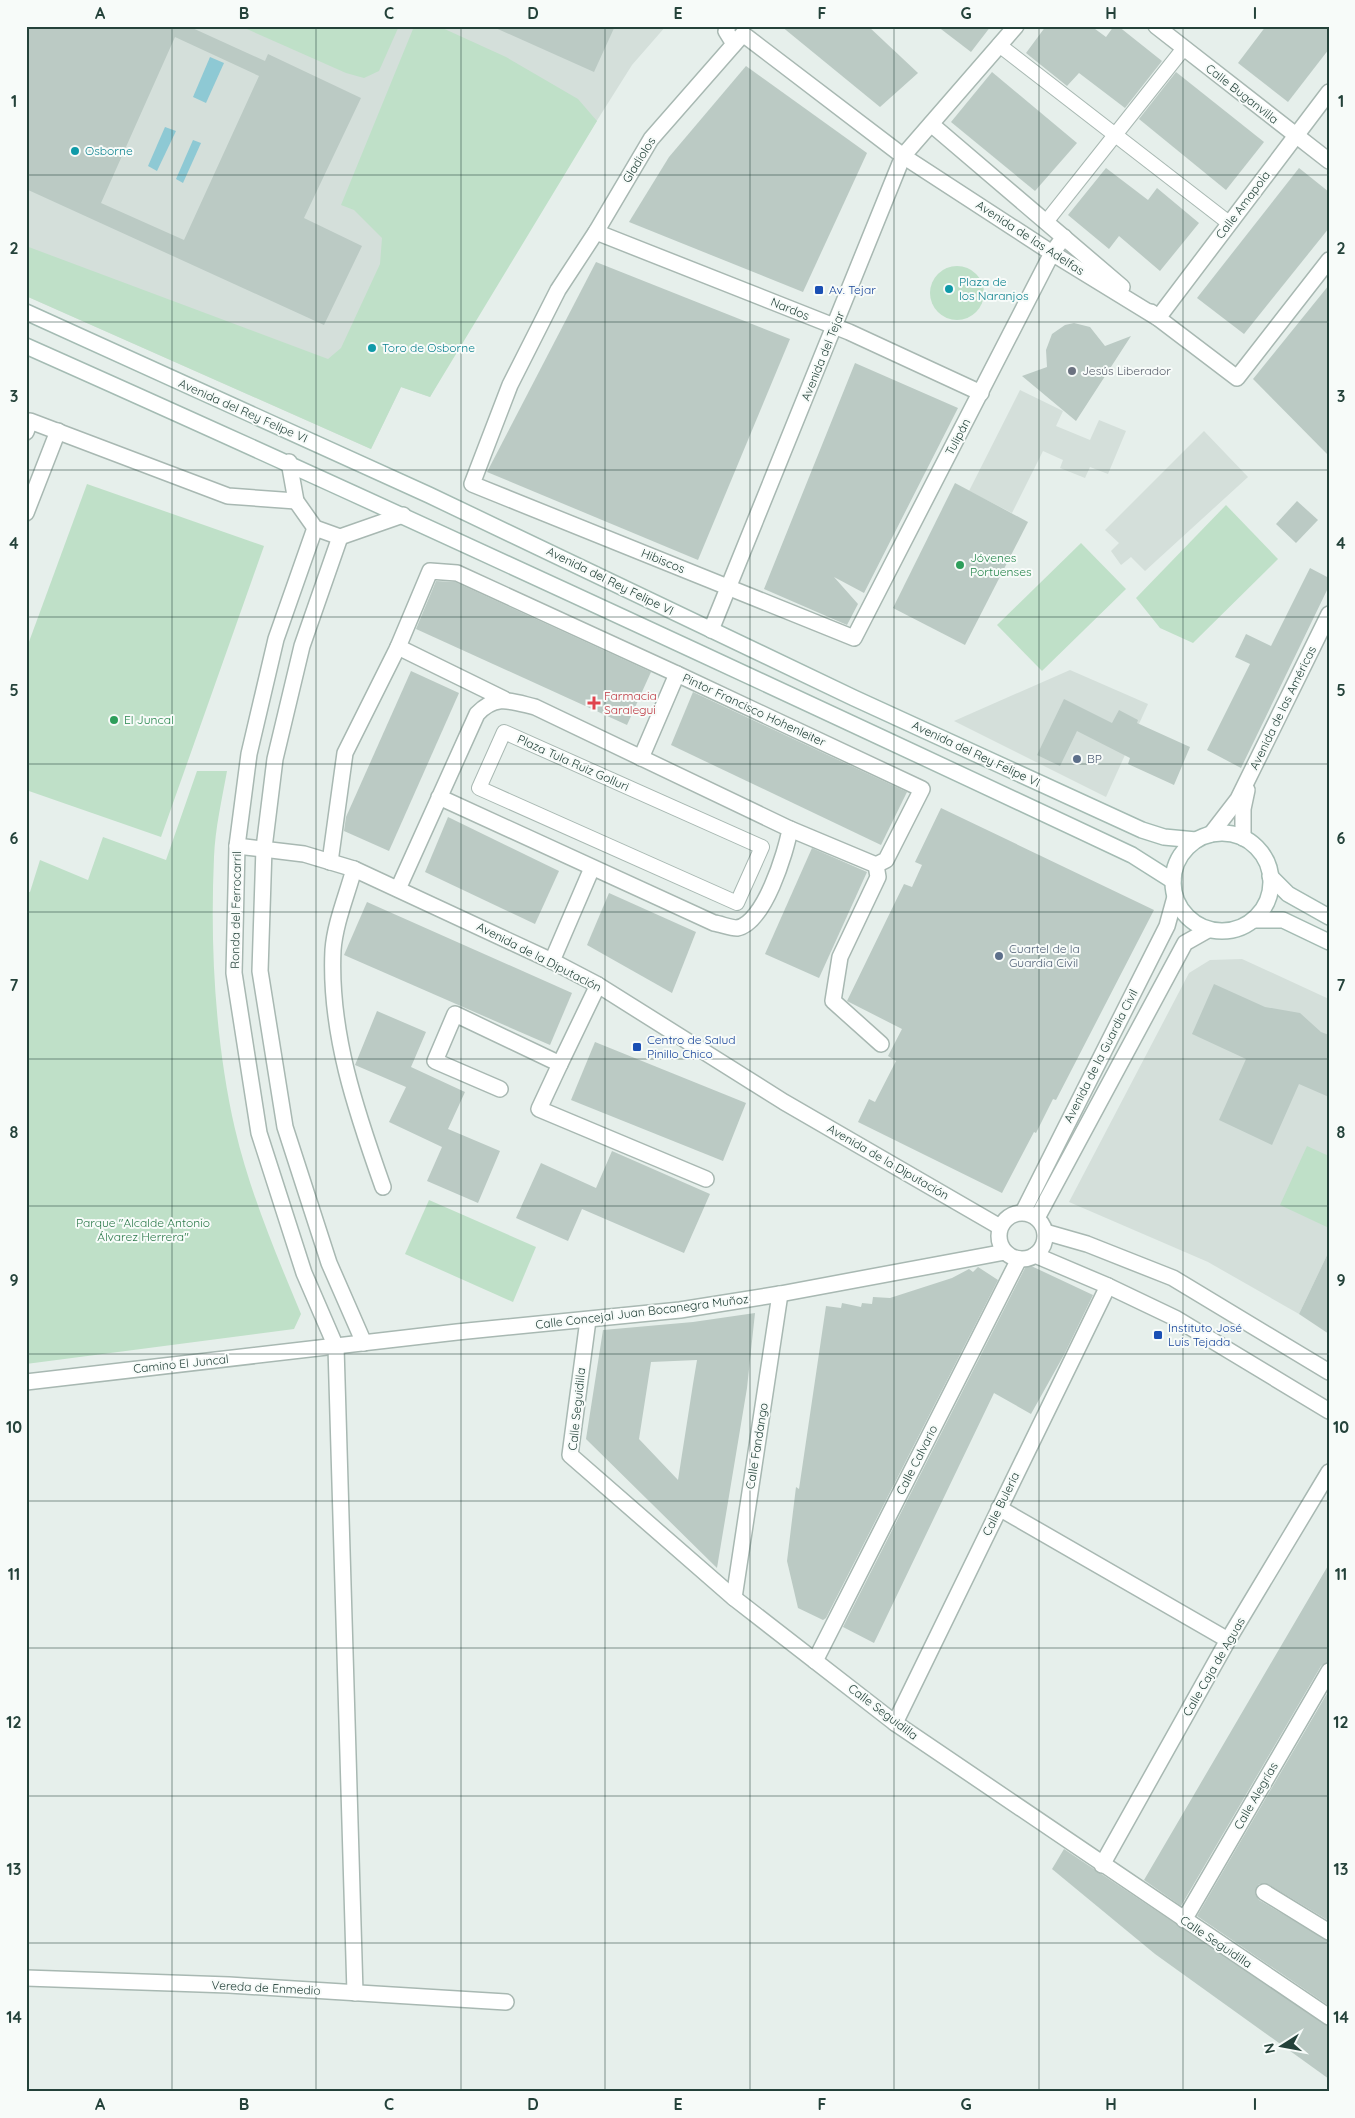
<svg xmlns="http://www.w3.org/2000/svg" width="1355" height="2118" font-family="Quicksand,sans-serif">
	<rect width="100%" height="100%" fill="#e6efeb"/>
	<!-- built -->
	<g fill="#d4dfda">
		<path d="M26,26H666L632,65L492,287L430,397L401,387L371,449L26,296Z"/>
		<path d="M1020,390L1063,411L1056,426L1090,440L1099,420L1126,431L1108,474L1090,467L1085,478L1060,468L1063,460L1043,451L1012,513L969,491Z"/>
		<path d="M1204,431L1248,477L1145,571L1131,557L1121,565L1111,551L1119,543L1105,530Z"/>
		<path d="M1070,670L1148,704L1106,797L954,721Z"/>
		<path d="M1242,959L1329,999V1251L1299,1314L1208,1262L1069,1202L1189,973L1210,960Z"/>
	</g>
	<!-- green -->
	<g fill="#bfe0c8">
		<path d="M240,26H399L379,71L364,78L346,73Z"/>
		<path d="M421,26H438L506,57L578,99L597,121L430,397L401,387L371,449L26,296V246L328,359L341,348L380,264L382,238L354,210L341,205L413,29Z"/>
		<circle cx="957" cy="293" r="27"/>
		<path d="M87,484L264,546L161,837L26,790V650Z"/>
		<path d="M1226,505L1278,559L1193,643L1160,628L1136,598Z"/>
		<path d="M1081,543L1126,589L1042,671L997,625Z"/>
		<path d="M197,771H227C222,799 215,829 214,857C210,947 215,1041 235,1129C250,1193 276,1254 301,1314L294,1329L26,1364V892H30L40,860L88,880L103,837L166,860Z"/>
		<path d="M1307,1146L1329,1156V1228L1280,1205Z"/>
		<path d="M429,1200L536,1247L513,1302L405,1254Z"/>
	</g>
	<!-- water -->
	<g fill="#8ec9d4">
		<path d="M210,57L224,63L206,103L193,97Z"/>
		<path d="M165,127L176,131L157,171L148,166Z"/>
		<path d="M193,140L201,143L183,183L176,179Z"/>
	</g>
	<!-- building -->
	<g fill="#bbcac4" fill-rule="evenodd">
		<path d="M26,26H188L265,61L268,54L361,98L304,218L362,246L324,325L26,189ZM175,37L259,76L184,240L101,203Z"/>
		<path d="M491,26H615L594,72Z"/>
		<path d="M781,26H868L918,73L880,107Z"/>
		<path d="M937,26H991L971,52Z"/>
		<path d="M1046,26H1091L1106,37L1114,26H1118L1162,61L1125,108L1079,73L1067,86L1026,53Z"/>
		<path d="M1266,26H1329V49L1288,102L1238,63Z"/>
		<path d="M746,66L867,153L803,292L629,222L669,157Z"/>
		<path d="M992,72L1077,143L1035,191L951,122Z"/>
		<path d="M1176,72L1264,142L1226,190L1139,119Z"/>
		<path d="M1106,168L1148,200L1157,188L1199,223L1160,271L1119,236L1109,249L1068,215Z"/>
		<path d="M1299,168L1329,192V228L1244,334L1197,298Z"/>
		<path d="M596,262L790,339L698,560L487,472Z"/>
		<path d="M1329,285V456L1253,379Z"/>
		<path d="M1074,323L1090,327L1105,346L1131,336L1076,421L1022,376L1047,367L1046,350L1052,334L1065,325Z"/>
		<path d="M855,363L958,408L864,593L834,577L858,604L847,625L764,589Z"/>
		<path d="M955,483L1028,522L965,645L893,608Z"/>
		<path d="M1297,501L1318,520L1296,543L1276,524Z"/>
		<path d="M1310,568L1329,578V586L1241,768L1207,750L1250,664L1235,657L1246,634L1271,646Z"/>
		<path d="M436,581L455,582L651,672L627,725L416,629Z"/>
		<path d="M411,671L459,693L389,851L344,831L346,817Z"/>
		<path d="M693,692L907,792L881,845L671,745Z"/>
		<path d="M1064,699L1112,723L1119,710L1138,720L1137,723L1190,747L1174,785L1128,764L1130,758L1077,731L1060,766L1037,755Z"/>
		<path d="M941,808L1154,910L1056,1100L1053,1099L1036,1133L1034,1132L1002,1193L858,1122L869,1099L875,1102L896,1061L888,1056L902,1029L847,1001L904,884L912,887L922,865L915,862Z"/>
		<path d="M448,817L559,871L535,924L425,872Z"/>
		<path d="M812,848L867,872L819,978L765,954Z"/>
		<path d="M609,893L696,932L672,993L587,945Z"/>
		<path d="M367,902L572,993L550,1045L344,955Z"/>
		<path d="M1214,984L1265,1007L1300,1013L1321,1032L1329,1035V1097L1299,1084L1272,1145L1219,1120L1246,1059L1192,1034Z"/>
		<path d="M377,1011L426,1032L411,1067L465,1092L448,1129L500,1151L478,1203L427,1181L442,1147L389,1122L406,1087L355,1065Z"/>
		<path d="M595,1042L746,1103L723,1161L571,1100Z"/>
		<path d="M612,1151L710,1194L684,1253L582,1209L568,1241L516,1218L541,1163L596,1188Z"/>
		<path d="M1329,1251V1334L1299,1314Z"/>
		<path d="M1027,1264L1093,1295L1065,1353L1031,1414L994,1393L874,1643L843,1627Z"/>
		<path d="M978,1267L998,1280L826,1618L823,1620L798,1608L787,1561L796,1487L799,1489L826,1306L841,1308L842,1303L861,1307L862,1303L872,1304L873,1297L890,1298L952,1278L969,1269L973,1272Z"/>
		<path d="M755,1313L747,1388L717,1568L586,1439L603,1330L693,1322ZM697,1360L693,1384L678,1480L639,1439L651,1362Z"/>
		<path d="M1329,1564V1662L1321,1666L1181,1906L1144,1880Z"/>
		<path d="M1329,1690V1921L1268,1884H1259L1255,1892L1259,1900L1329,1941V2006L1197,1916Z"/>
		<path d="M1064,1849L1329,2026V2079L1155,1954L1052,1869Z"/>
	</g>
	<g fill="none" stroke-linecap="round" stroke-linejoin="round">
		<!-- pedestrian casing -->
		<g stroke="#a8b8b2" stroke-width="16">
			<g id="pedestrian">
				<path d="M999,45L1229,223"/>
				<path d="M1046,222L1184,48"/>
				<path d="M504,732L762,847L737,903L479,788Z"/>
			</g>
		</g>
		<!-- minor casing -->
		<g stroke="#a8b8b2" stroke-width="18">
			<g id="minor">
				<path d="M728,26L726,31L734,44"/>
				<path d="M1156,26L1329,161"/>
				<path d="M931,124L1122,287"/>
				<path d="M596,232L849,332L981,393"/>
				<path d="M1064,237L1052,253L854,638L472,484L510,385L558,290L596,232L651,139L743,34L903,156L1052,253L1158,318L1237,378L1329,260"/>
				<path d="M1151,312L1158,318L1329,92"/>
				<path d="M26,432L30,421L228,496L296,501"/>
				<path d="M289,462L296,501L315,528L340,537L403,515"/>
				<path d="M26,513L58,431"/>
				<path d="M315,528L276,639L249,754L237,846L234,973L259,1133L304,1273L336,1347L355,1993"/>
				<path d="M340,537L302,646L275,759L264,848L260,971L285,1127L329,1263L364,1343"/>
				<path d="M711,630L903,156L1016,26"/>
				<path d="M398,647L504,699"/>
				<path d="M641,758L677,674L922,789L886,860L876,865"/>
				<path d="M790,829L876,865L878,877L840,957L833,1001L881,1044"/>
				<path d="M1211,834L1238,799L1329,614"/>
				<path d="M1243,838V809L1247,790"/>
				<path d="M237,846L304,854L354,869L552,961L598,985L784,1102L1000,1227"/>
				<path d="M330,862L345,753L398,647L430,571L457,573L677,674"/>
				<path d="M354,869C347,895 335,923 333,950C329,1032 356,1111 383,1187"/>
				<path d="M398,889L477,714C496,694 510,701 535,707L790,829C786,852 764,924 737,928C730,928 721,924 714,923L439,797"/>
				<path d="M552,961L592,868"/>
				<path d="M560,1064L539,1109L706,1179"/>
				<path d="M500,1089L435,1061L455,1014L560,1064L598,985"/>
				<path d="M1023,1212L1167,926L1175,897"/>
				<circle cx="1022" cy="1236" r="23"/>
				<path d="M1037,1218L1185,943L1208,930"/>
				<path d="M1045,1232L1087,1244L1173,1278L1329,1372"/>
				<path d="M1035,1255L1108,1286L1175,1318L1329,1411"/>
				<path d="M588,1320L570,1455L734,1598L895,1723L1329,2017"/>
				<path d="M26,1382L457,1332L680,1310L780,1294L1005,1252"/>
				<path d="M999,1508L1228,1640"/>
				<path d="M734,1598L780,1294"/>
				<path d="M815,1661L1019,1259"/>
				<path d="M895,1723L1108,1286"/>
				<path d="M1102,1865L1228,1640L1329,1472"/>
				<path d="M1264,1892L1329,1932"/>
				<path d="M1184,1920L1329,1671"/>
				<path d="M26,1978L229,1985L506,2002"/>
			</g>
		</g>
		<!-- secondary casing -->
		<g stroke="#a4bbb3" stroke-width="18">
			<g id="secondary">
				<path d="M26,312L429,495L854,698L1142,830L1164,837L1196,840"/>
				<path d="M26,346C397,511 764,682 1132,855L1173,881"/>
				<circle cx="1222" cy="882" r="49"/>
				<path d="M1270,876L1288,894L1329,917"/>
				<path d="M1254,920H1283L1329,942"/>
			</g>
		</g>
		<!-- pedestrian -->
		<use href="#pedestrian" stroke="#fff" stroke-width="14"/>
		<!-- minor -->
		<use href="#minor" stroke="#fff" stroke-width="15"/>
		<!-- secondary -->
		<use href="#secondary" stroke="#fff" stroke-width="15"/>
	</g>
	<!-- grid -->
	<path fill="none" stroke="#24423a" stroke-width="1" stroke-opacity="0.55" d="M172,26V2092M316,26V2092M461,26V2092M605,26V2092M750,26V2092M894,26V2092M1039,26V2092M1183,26V2092M26,175H1329M26,322H1329M26,470H1329M26,617H1329M26,764H1329M26,912H1329M26,1059H1329M26,1206H1329M26,1354H1329M26,1501H1329M26,1648H1329M26,1796H1329M26,1943H1329"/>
	<!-- markers -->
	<g fill="#0f9aa8" stroke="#f7fbf9" stroke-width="2">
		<circle cx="75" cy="151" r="5"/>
		<circle cx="949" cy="289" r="5"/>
		<circle cx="372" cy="348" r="5"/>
	</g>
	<g fill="#1a4fb4" stroke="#f7fbf9" stroke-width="2">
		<rect x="814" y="285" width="10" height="10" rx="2.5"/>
		<rect x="632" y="1042" width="10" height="10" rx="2.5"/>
		<rect x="1153" y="1330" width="10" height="10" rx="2.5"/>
	</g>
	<circle fill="#6b7280" stroke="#f7fbf9" stroke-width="2" cx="1072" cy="371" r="5"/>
	<g fill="#2e9e5b" stroke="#f7fbf9" stroke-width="2">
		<circle cx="960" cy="565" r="5"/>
		<circle cx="114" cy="720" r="5"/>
	</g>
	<path fill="#e0444e" stroke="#f7fbf9" stroke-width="2" d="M591.5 695.5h5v5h5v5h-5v5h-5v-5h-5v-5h5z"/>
	<g fill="#5c6f8a" stroke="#f7fbf9" stroke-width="2">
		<circle cx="1077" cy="759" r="5"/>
		<circle cx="999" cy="956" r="5"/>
	</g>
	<g text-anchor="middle" stroke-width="4" stroke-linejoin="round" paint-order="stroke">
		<!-- street labels -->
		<g font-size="12" fill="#24423a" stroke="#f7fbf9">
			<text transform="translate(1242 94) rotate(38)" y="4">Calle Buganvilla</text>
			<text transform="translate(639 160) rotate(-58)" y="4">Gladiolos</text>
			<text transform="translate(1243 205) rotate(-53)" y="4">Calle Amapola</text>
			<text transform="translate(1030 238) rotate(33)" y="4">Avenida de las Adelfas</text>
			<text transform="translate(790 309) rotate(22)" y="4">Nardos</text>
			<text transform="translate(823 356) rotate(-68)" y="4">Avenida del Tejar</text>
			<text transform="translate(243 411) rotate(24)" y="4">Avenida del Rey Felipe VI</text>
			<text transform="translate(958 437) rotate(-62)" y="4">Tulipán</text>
			<text transform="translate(663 561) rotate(22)" y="4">Hibiscos</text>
			<text transform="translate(610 581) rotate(26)" y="4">Avenida del Rey Felipe VI</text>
			<text transform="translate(1283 708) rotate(-64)" y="4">Avenida de las Américas</text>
			<text transform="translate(754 710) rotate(25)" y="4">Pintor Francisco Hohenleiter</text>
			<text transform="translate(976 754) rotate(25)" y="4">Avenida del Rey Felipe VI</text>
			<text transform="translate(573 763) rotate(24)" y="4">Plaza Tula Ruiz Golluri</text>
			<text transform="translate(236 910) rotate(-89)" y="4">Ronda del Ferrocarril</text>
			<text transform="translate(539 957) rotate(27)" y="4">Avenida de la Diputación</text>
			<text transform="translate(1101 1056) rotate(-63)" y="4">Avenida de la Guardia Civil</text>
			<text transform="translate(888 1162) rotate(30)" y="4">Avenida de la Diputación</text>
			<text transform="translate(642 1312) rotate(-7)" y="4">Calle Concejal Juan Bocanegra Muñoz</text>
			<text transform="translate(181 1364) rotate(-6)" y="4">Camino El Juncal</text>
			<text transform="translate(577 1409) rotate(-84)" y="4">Calle Seguidilla</text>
			<text transform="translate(757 1446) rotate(-81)" y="4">Calle Fandango</text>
			<text transform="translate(917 1460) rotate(-63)" y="4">Calle Calvario</text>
			<text transform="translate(1001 1504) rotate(-64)" y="4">Calle Bulería</text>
			<text transform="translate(1214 1667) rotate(-60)" y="4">Calle Caja de Aguas</text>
			<text transform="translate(883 1712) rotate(37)" y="4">Calle Seguidilla</text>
			<text transform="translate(1256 1796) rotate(-60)" y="4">Calle Alegrías</text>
			<text transform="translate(1216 1942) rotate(34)" y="4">Calle Seguidilla</text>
			<text transform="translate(266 1988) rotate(3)" y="4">Vereda de Enmedio</text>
		</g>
		<!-- culture labels -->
		<g font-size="12" fill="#0d838f" stroke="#f7fbf9" text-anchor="start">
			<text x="85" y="155">Osborne</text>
			<text x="959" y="286">Plaza de<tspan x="959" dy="14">los Naranjos</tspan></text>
			<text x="382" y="352">Toro de Osborne</text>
		</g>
		<!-- transit labels -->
		<g font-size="12" fill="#164399" stroke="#f7fbf9" text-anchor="start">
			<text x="829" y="294">Av. Tejar</text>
			<text x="647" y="1044">Centro de Salud<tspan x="647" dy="14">Pinillo Chico</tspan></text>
			<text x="1168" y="1332">Instituto José<tspan x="1168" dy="14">Luis Tejada</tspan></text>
		</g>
		<!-- worship labels -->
		<g font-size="12" fill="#5b616d" stroke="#f7fbf9" text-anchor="start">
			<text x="1082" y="375">Jesús Liberador</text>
		</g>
		<!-- leisure labels -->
		<g font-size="12" fill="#27864d" stroke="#f7fbf9" text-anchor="start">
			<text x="970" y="562">Jóvenes<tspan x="970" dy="14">Portuenses</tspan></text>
			<text x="124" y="724">El Juncal</text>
		</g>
		<!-- health labels -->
		<g font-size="12" fill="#be3a42" stroke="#f7fbf9" text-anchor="start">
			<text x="604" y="700">Farmacia<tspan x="604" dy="14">Saralegui</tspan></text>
		</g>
		<!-- service labels -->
		<g font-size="12" fill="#4e5e75" stroke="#f7fbf9" text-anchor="start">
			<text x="1087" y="763">BP</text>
			<text x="1009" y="953">Cuartel de la<tspan x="1009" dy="14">Guardia Civil</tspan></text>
		</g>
		<!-- park labels -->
		<g font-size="12" fill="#2d7a4b" stroke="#f7fbf9">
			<text x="143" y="1227">Parque "Alcalde Antonio<tspan x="143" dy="14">Álvarez Herrera"</tspan></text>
		</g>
	</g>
	<!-- border -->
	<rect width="1355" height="2118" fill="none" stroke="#f7fbf9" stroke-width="55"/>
	<!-- north arrow -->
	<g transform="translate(1282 2046) rotate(259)" stroke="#f7fbf9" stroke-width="4" paint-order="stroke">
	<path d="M0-4L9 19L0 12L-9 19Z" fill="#24423a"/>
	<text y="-8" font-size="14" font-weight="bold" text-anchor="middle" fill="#24423a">N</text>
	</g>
	<rect x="28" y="28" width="1300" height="2062" fill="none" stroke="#24423a" stroke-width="2"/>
	<g font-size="16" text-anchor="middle" font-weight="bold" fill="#24423a">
		<text x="100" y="19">A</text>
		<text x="244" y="19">B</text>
		<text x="389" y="19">C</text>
		<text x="533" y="19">D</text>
		<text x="678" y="19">E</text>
		<text x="822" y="19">F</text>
		<text x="966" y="19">G</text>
		<text x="1111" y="19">H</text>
		<text x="1255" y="19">I</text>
		<text x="14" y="107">1</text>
		<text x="1341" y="107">1</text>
		<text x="14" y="254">2</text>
		<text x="1341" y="254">2</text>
		<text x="14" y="402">3</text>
		<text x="1341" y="402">3</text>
		<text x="14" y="549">4</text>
		<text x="1341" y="549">4</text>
		<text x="14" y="696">5</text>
		<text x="1341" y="696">5</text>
		<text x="14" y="844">6</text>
		<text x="1341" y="844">6</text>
		<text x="14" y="991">7</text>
		<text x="1341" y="991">7</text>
		<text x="14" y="1138">8</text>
		<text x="1341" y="1138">8</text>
		<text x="14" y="1286">9</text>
		<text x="1341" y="1286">9</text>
		<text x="14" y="1433">10</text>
		<text x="1341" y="1433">10</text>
		<text x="14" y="1580">11</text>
		<text x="1341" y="1580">11</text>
		<text x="14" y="1728">12</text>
		<text x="1341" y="1728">12</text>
		<text x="14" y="1875">13</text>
		<text x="1341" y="1875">13</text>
		<text x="14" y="2023">14</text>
		<text x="1341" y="2023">14</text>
		<text x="100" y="2110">A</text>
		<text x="244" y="2110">B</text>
		<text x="389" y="2110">C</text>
		<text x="533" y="2110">D</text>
		<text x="678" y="2110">E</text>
		<text x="822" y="2110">F</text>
		<text x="966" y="2110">G</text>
		<text x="1111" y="2110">H</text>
		<text x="1255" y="2110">I</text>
	</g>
</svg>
